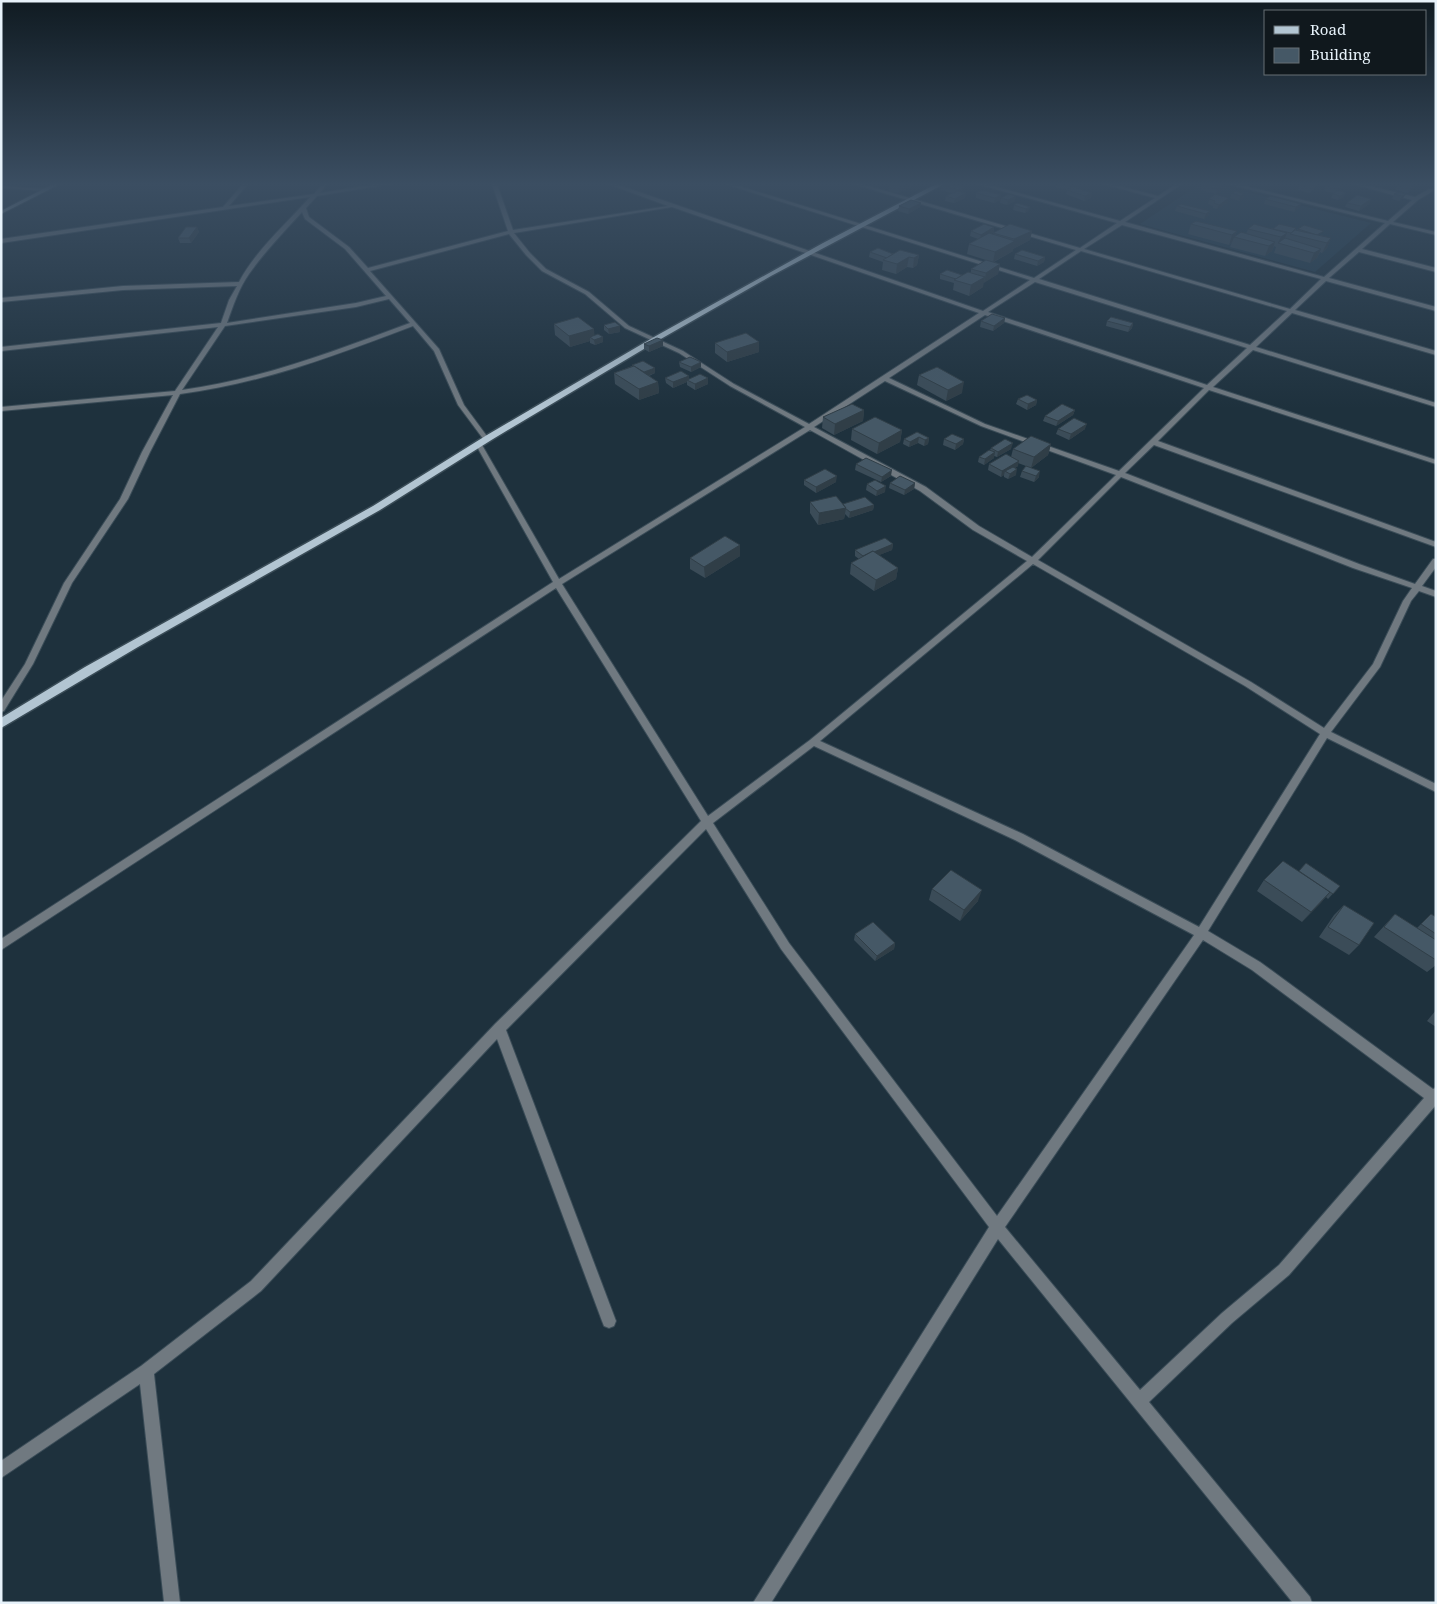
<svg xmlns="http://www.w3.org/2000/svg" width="1437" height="1604" font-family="'Noto Serif',serif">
	<rect width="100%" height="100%" fill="#1e313d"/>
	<!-- built -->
	<path fill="#243d4d" d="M1200,184H1215L1371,223L1315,272L1140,224Z"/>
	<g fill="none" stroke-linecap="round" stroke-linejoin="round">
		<!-- street casing -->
		<g stroke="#3a4c57" stroke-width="2">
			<g id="street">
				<path d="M243,184H248L229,206L314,194L322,184H327L320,193L376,184H391L317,196L306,208L309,217L349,247L368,268L508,231L492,184H497L513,230L668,206L608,184H616L983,311L1030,280L725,184H733L1034,278L1076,250L853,184H862L1080,248L1117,223L977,184H986L1120,221L1155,198L1103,184H1112L1158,196L1176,184H1182L1125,222L1324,277L1385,223L1227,184H1237L1388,221L1412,200L1352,184H1362L1415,197L1429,189H1433V191L1418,200L1393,222L1436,232V235L1390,224L1362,249L1436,268V272L1359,252L1329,278L1436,307V311L1326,281L1295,310L1436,351V355L1292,313L1256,347L1436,403V407L1253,350L1213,387L1436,460V464L1209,390L1158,441L1436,542V547L1154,445L1125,473L1359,564L1415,584L1433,559H1436V567L1422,586L1436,591V597L1419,591L1411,601L1380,667L1331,732L1436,784V792L1327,738L1208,931L1260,962L1433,1089L1436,1088V1105L1289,1275L1232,1323L1149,1402L1310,1597L1312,1603H1293L998,1239L771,1603H753L989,1227L781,949L706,829L506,1030L616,1321L614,1326L609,1328L604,1326L602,1321L497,1039L261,1291L154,1374L180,1603L164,1602L140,1384L1,1478V1461L141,1366L251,1281L495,1024L701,821L556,588L1,950V939L553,582L476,445L477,444L482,445L559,579L805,427L730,386L679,353L625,328L585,294L542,271L526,255L509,234L370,271L439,349L464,405L489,439L488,440H484L458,405L434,351L413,326C334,356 263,383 180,394L150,452L128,499L72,583L33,664L4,711L1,712V701L25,664L64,583L120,499L142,452L173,395L1,411V407L175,391L218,327L1,351V347L221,323L229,300L237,286L123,290L1,302V298L123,286L239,282C256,250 286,224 310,197L1,243V239L223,207ZM672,207L979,313L809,424L734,384L683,351L629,326L589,292L546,269L530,253L514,233ZM302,212L305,219L345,249L386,296L356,303L227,323C233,306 239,288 249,274C265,251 284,232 302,212ZM1122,225L1321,279L1290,309L1084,249ZM1081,251L1287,311L1250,345L1039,279ZM1035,282L1247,348L1207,385L988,312ZM389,299L410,323C334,351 263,379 182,390L225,326L356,307ZM985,315L1204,388L1119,471L985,424L889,378ZM885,381L981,426L1116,475L1032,557L979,526L926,487L814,427ZM810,430L920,491L973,530L1027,561L810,740L708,816L562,584ZM1121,477L1353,568L1412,588L1403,601L1373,664L1324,728L1251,682L1038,560ZM1033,564L1245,686L1320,734L1199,927L1023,834L820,741ZM814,746L1015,840L1194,935L997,1216L789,943L713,823ZM1203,940L1252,970L1424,1098L1279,1265L1222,1313L1140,1390L1005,1227Z"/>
				<path d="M1,186L47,189L49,190L47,191L1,188Z"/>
			</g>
		</g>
		<!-- secondary casing -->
		<g stroke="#3a4c57" stroke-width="2">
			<path id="secondary" d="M53,184H60L1,214V211Z"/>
		</g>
		<!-- primary casing -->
		<g stroke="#3a4c57" stroke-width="3">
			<path id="primary" d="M936,184H944L771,276L659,340L493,439L380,510L138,647L1,728V718L85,667L373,506L487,435L654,337L823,243Z"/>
		</g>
		<!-- street -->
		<use href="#street" fill="#707980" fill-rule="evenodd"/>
		<!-- secondary -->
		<use href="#secondary" fill="#95a4ae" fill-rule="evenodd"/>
		<!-- primary -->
		<use href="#primary" fill="#b2c5d2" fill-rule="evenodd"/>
	</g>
	<!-- wall -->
	<g fill="#3b4c58">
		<path d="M890,184H916L899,193L889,191Z"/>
		<path d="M953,184L963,192L965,198L954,203L945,201L946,196L952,193L941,190L942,185Z"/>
		<path d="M1078,184L1069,189L1091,198L1084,201L1066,194L1067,190L1049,185Z"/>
		<path d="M1225,184L1224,189L1216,194L1201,190L1202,185Z"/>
		<path d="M1320,184H1344L1343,187L1339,191L1344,197L1338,200L1331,198L1333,194L1334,193L1324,191L1326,186Z"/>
		<path d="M1415,184L1413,188L1408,193L1395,190L1398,186Z"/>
		<path d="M1300,185H1316L1314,189L1310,193L1298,190Z"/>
		<path d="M1236,191L1243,198L1239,201L1230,198L1232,193Z"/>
		<path d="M1398,192L1403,198L1399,201L1392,199L1394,194Z"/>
		<path d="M976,193L1000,200L994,203L976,198Z"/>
		<path d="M1271,196L1299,208L1294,212L1264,204L1265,199Z"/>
		<path d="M1001,198L1015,201L1007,205L1000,203Z"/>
		<path d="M1209,199L1227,203L1217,209L1213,208V206L1208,204Z"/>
		<path d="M1371,199L1369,204L1359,211L1345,207L1347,203Z"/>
		<path d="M921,203L920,207L908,214L898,211L899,206Z"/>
		<path d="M1014,205L1030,207L1028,211L1025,213L1013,210Z"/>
		<path d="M1177,206L1210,211L1208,216L1204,219L1175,211Z"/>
		<path d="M1191,224L1237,231L1235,236L1246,234L1248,229L1296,228V230H1297L1298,229L1331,238L1327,248L1322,253L1320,252L1317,258L1310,263L1274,253L1276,247L1274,246L1272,251L1265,256L1230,247L1232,242L1229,245L1188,234Z"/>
		<path d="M197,227L199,232L191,243H180L178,238Z"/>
		<path d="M994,227V232L991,234H993V233L1032,231L1030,240L1013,249V251L994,262L1000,264L998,274L983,283V287L969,296L953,290L954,283L940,279V274L962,275L971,273V269L986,260L967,254L969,244L978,239L970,236L971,231Z"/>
		<path d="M870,252L919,255L917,265L913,268L907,267L896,274L882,270L883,262L869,257Z"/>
		<path d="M1015,254L1045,257L1044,262L1037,266L1014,259Z"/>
		<path d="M1005,318L1004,323L993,331L980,327L981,321Z"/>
		<path d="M1107,321L1133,323L1132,328L1128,332L1106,326Z"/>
		<path d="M554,324L594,329V336L603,342L595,345L590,343V341L570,347L555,335Z"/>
		<path d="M604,325L620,332L609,334L604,330Z"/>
		<path d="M663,340V346L649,352L644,349V344Z"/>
		<path d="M715,343L759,352L727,362L715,353Z"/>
		<path d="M679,362L701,367L691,372L680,367Z"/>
		<path d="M632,365L655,368V373L649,376L658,382L659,393L639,400L615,384L614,373L632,366Z"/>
		<path d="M919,375L962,393L946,401L917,385Z"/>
		<path d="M665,378L689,379L708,378V384L695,390L687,385V382L673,388L666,383Z"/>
		<path d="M1018,399L1037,400L1036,405L1027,410L1016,404Z"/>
		<path d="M864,410L863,421L834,435L822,428L823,417Z"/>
		<path d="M1075,410L1073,415L1056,426L1043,421L1045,416Z"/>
		<path d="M852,429L902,430L900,442L877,454L851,440Z"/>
		<path d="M1058,429H1085L1069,440L1056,434Z"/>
		<path d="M917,432L929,438L928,444L924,446L918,443L909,447L903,444L904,439Z"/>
		<path d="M944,439H964L963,444L955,450L943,445Z"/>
		<path d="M1051,444L1048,455L1031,468L1039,477L1034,482L1020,477L1022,471L1026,466L1018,463V466L1015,468L1016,475L1008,479L1004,477V475L1001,477L988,470L989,464L1011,457L1013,449Z"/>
		<path d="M991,448L1011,449L997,457L994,456V458L984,465L978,462L979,457L990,450Z"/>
		<path d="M856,464L891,476L881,482L855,470Z"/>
		<path d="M804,480L836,482L816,493L804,485Z"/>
		<path d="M890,483H915L914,489L904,495L889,488Z"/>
		<path d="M867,484L885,492L876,496L866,490Z"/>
		<path d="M810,502L843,504L874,505L873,510L849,518L845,514L844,519L818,525L810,513Z"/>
		<path d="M893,544L892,550L879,555L898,568L896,579L874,591L850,574L851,563L859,559L855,556V550Z"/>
		<path d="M740,545V556L705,578L690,569V558Z"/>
		<path d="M1298,871L1340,886L1328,899L1326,897L1302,922L1257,891L1264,880Z"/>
		<path d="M932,889L978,901L960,921L929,900Z"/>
		<path d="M1344,905L1359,945L1349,955L1319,937L1334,915Z"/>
		<path d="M1395,914L1417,928L1431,914L1436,917V965L1427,972L1374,937Z"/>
		<path d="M855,934L895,943L894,949L875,961L854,940Z"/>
		<path d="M1436,1010V1027L1427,1021Z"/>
	</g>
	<!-- shaded-wall -->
	<g fill="#303e47">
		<path d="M900,184H916L899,193Z"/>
		<path d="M1069,184H1078L1067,190Z"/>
		<path d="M1225,184L1224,189L1216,194L1217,189Z"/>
		<path d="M1343,184H1344L1343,187L1336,193L1338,189Z"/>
		<path d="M1415,184L1413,188L1408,193L1410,188Z"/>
		<path d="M1316,185L1314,189L1310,193L1312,188Z"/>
		<path d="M964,187L963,192L958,195L959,190Z"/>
		<path d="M966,193L965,198L954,203L955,199Z"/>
		<path d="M1092,193L1091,198L1084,201L1085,196Z"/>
		<path d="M1346,193L1344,197L1338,200L1340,196Z"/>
		<path d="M1245,194L1243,198L1239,201L1240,196Z"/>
		<path d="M1406,194L1403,198L1399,201L1402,196Z"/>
		<path d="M1001,195L1000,200L994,203L995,198Z"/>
		<path d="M1016,196L1015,201L1007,205L1008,200Z"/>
		<path d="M1229,198L1227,203L1217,209L1219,205Z"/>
		<path d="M1371,199L1369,204L1359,211L1361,206Z"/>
		<path d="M921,203L920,207L908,214L909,209Z"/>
		<path d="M1301,204L1299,208L1294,212L1296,207Z"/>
		<path d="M1030,207L1028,211L1025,213L1026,209Z"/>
		<path d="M1210,211L1208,216L1204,219L1206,214Z"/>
		<path d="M197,227L199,232L191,243L189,238Z"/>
		<path d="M994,227V232L980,239L981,235Z"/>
		<path d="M1032,231L1030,240L1013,249V251L993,262L995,252L1014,241V239Z"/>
		<path d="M1237,231L1232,242L1229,245L1232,235Z"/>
		<path d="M1287,233L1283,243H1278L1281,237Z"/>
		<path d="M1331,238L1327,248L1322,253L1327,243Z"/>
		<path d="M1275,242L1272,251L1265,256L1269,246Z"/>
		<path d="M1321,249L1317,258L1310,263L1314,253Z"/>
		<path d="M919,255L917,265L913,268L914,258Z"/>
		<path d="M909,257L907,267L896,274L897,264Z"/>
		<path d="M1045,257L1044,262L1037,266L1038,261Z"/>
		<path d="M1000,264L998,274L984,283L986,273Z"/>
		<path d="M985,277L983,287L969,296L971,285Z"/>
		<path d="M1005,318L1004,323L993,331L994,326Z"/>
		<path d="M1133,323L1132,328L1128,332L1130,327Z"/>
		<path d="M620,326V332L609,334L608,329Z"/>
		<path d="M594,329L595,339L590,337V341L570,347L569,336Z"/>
		<path d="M603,337V342L595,345L594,340Z"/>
		<path d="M663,340V346L649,352V346Z"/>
		<path d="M759,342V352L727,362V352Z"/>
		<path d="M701,362V367L691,372V367Z"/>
		<path d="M655,368V373L644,377V372Z"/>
		<path d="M689,376V381L687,380V382L673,388V382Z"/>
		<path d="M708,378V384L695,390V384Z"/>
		<path d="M658,382L659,393L639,400V389Z"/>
		<path d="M964,382L962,393L946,401L948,390Z"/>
		<path d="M1037,400L1036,405L1027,410L1028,404Z"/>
		<path d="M864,410L863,421L834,435L835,424Z"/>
		<path d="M1075,410L1073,415L1056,426L1058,421Z"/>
		<path d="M1087,424L1085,429L1069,440L1071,434Z"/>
		<path d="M902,430L900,442L877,454L879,443Z"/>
		<path d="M919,437L918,443L909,447L910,442Z"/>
		<path d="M929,438L928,444L924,446L925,440Z"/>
		<path d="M964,439L963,444L955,450L956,444Z"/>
		<path d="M1013,443L1011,449L997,457L998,452Z"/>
		<path d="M1051,444L1048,455L1031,468L1034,457Z"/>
		<path d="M995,452L994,458L984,465L985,459Z"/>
		<path d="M1019,461L1018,466L1008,473L1005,471L1004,475L1001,477L1002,471Z"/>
		<path d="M1017,469L1016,475L1008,479L1010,474Z"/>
		<path d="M892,470L891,476L881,482L882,477Z"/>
		<path d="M1040,471L1039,477L1034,482L1036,476Z"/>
		<path d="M837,476L836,482L816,493V487Z"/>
		<path d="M915,483L914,489L904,495L905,490Z"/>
		<path d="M886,486L885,492L876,496L877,491Z"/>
		<path d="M874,505L873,510L849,518L850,512Z"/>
		<path d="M846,508L844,519L818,525L819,513Z"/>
		<path d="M893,544L892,550L862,562L863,556Z"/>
		<path d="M740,545V556L705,578L704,567Z"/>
		<path d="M898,568L896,579L874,591L876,580Z"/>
		<path d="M982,890L978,901L960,921L964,910Z"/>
		<path d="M1330,892L1321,903L1302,922L1311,912Z"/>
		<path d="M895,943L894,949L875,961L877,956Z"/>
	</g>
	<!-- building -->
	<g fill="#455866" stroke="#303e47">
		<path d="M943,184H953L964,187L959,190L942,185Z"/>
		<path d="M1203,184H1225L1217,189L1202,185Z"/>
		<path d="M1301,184H1315L1316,185L1312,188L1300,185Z"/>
		<path d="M1328,184H1343L1338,189L1326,186Z"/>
		<path d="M1399,184H1415L1410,188L1398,186Z"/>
		<path d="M1073,187L1092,193L1085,196L1067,190Z"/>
		<path d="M982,190L1001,195L995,198L976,193Z"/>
		<path d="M1338,190L1346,193L1340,196L1333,194Z"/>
		<path d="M957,191L966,193L955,199L946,196Z"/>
		<path d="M1236,191L1245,194L1240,196L1232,193Z"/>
		<path d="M1398,192L1406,194L1402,196L1394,194Z"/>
		<path d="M1009,194L1016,196L1008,200L1001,198Z"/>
		<path d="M1215,194L1229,198L1219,205L1214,203L1215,201L1209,199Z"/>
		<path d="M1357,195L1371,199L1361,206L1347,203Z"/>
		<path d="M1271,196L1301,204L1296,207L1265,199Z"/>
		<path d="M911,200L921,203L909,209L899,206Z"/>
		<path d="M1017,203L1030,207L1026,209L1014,205Z"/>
		<path d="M1181,204L1210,211L1206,214L1177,206Z"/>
		<path d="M1196,221L1237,231L1232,235L1191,224Z"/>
		<path d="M984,224L994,227L981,235L971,231Z"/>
		<path d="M1010,224L1032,231L1014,239L993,233Z"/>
		<path d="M1254,224L1287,233L1281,237L1248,229Z"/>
		<path d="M1279,224L1296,228L1291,233L1273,229Z"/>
		<path d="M1304,225L1324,231L1317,235L1298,229Z"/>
		<path d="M186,227H197L189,238H178Z"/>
		<path d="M1295,230L1331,238L1327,243L1290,234Z"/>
		<path d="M1241,232L1275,242L1269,246L1234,237Z"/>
		<path d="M989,233L1015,241L995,252L969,244Z"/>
		<path d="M1285,238L1321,249L1314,253L1278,243Z"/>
		<path d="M878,248L893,254L887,258L870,252Z"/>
		<path d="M900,250L919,255L914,258L909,257L897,264L883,260Z"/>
		<path d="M1022,250L1045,257L1038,261L1015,254Z"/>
		<path d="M986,260L1000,264L986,273L971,269Z"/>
		<path d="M947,270L962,275L956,279L940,274Z"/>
		<path d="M968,272L985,277L971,285L954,280Z"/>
		<path d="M992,314L1005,318L994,326L981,321Z"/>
		<path d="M578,317L594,329L569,336L554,324Z"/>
		<path d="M1111,317L1133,323L1130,327L1107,321Z"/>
		<path d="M615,322L620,326L608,329L604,325Z"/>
		<path d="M746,333L759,342L727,352L715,343Z"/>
		<path d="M598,334L603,337L594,340L590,337Z"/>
		<path d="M657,338L663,340L649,346L644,344Z"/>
		<path d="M690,357L701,362L691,367L679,362Z"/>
		<path d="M643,361L655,368L644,372L632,365Z"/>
		<path d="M634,366L658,382L639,389L614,373Z"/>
		<path d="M937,367L964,382L948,390L919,375Z"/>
		<path d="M681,371L689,376L673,382L665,378Z"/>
		<path d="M700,374L708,378L695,384L687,380Z"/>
		<path d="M1027,395L1037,400L1028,404L1018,399Z"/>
		<path d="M852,404L864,410L835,424L823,417Z"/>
		<path d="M1062,404L1075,410L1058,421L1045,416Z"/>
		<path d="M875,417L902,430L879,443L852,429Z"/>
		<path d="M1074,418L1087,424L1071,434L1058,429Z"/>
		<path d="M917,432L929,438L925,440L919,437L910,442L904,439Z"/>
		<path d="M952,434L964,439L956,444L944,439Z"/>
		<path d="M1031,436L1051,444L1034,457L1013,449Z"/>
		<path d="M1005,439L1013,443L998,452L991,448Z"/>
		<path d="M989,450L995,452L985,459L979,457Z"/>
		<path d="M1006,454L1019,461L1002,471L989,464Z"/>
		<path d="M866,458L892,470L882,477L856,464Z"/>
		<path d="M1026,466L1040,471L1036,476L1022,471Z"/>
		<path d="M1013,467L1017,469L1010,474L1005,471Z"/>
		<path d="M825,469L837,476L816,487L804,480Z"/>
		<path d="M900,476L915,483L905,490L890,483Z"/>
		<path d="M875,480L886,486L877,491L867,484Z"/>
		<path d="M836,496L846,508L819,513L810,502Z"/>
		<path d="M865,497L874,505L850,512L845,508H846L843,504Z"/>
		<path d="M725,536L740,545L704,567L690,558Z"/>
		<path d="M885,538L893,544L874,552L873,551L863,556L855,550Z"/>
		<path d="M873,551L898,568L876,580L851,563Z"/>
		<path d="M1283,861L1330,892L1311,912L1264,880Z"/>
		<path d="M1306,863L1340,886L1333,894L1299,871Z"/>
		<path d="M951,870L982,890L964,910L932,889Z"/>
		<path d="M1344,905L1374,923L1359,945L1328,927Z"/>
		<path d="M1395,914L1436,940V960L1384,927Z"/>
		<path d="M1431,914L1436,917V934L1421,924Z"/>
		<path d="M873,922L895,943L877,956L855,934Z"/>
	</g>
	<!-- sky -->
	<linearGradient id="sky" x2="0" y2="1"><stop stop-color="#101b22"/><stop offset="0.45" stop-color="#3b4e62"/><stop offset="1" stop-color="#3b4e62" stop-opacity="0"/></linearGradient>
	<rect width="1437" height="409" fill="url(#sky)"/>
	<!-- border -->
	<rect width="1437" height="1604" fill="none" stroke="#e7f2fa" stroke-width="5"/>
	<!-- legend -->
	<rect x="1264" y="10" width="162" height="65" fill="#10181d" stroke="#666f75"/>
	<rect x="1274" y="26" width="25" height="8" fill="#b2c5d2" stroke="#666f75"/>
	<text x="1310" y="35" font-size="15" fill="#e7f2fa">Road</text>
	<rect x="1274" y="48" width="25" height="15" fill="#455866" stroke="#666f75"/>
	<text x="1310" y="60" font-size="15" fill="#e7f2fa">Building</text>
</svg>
